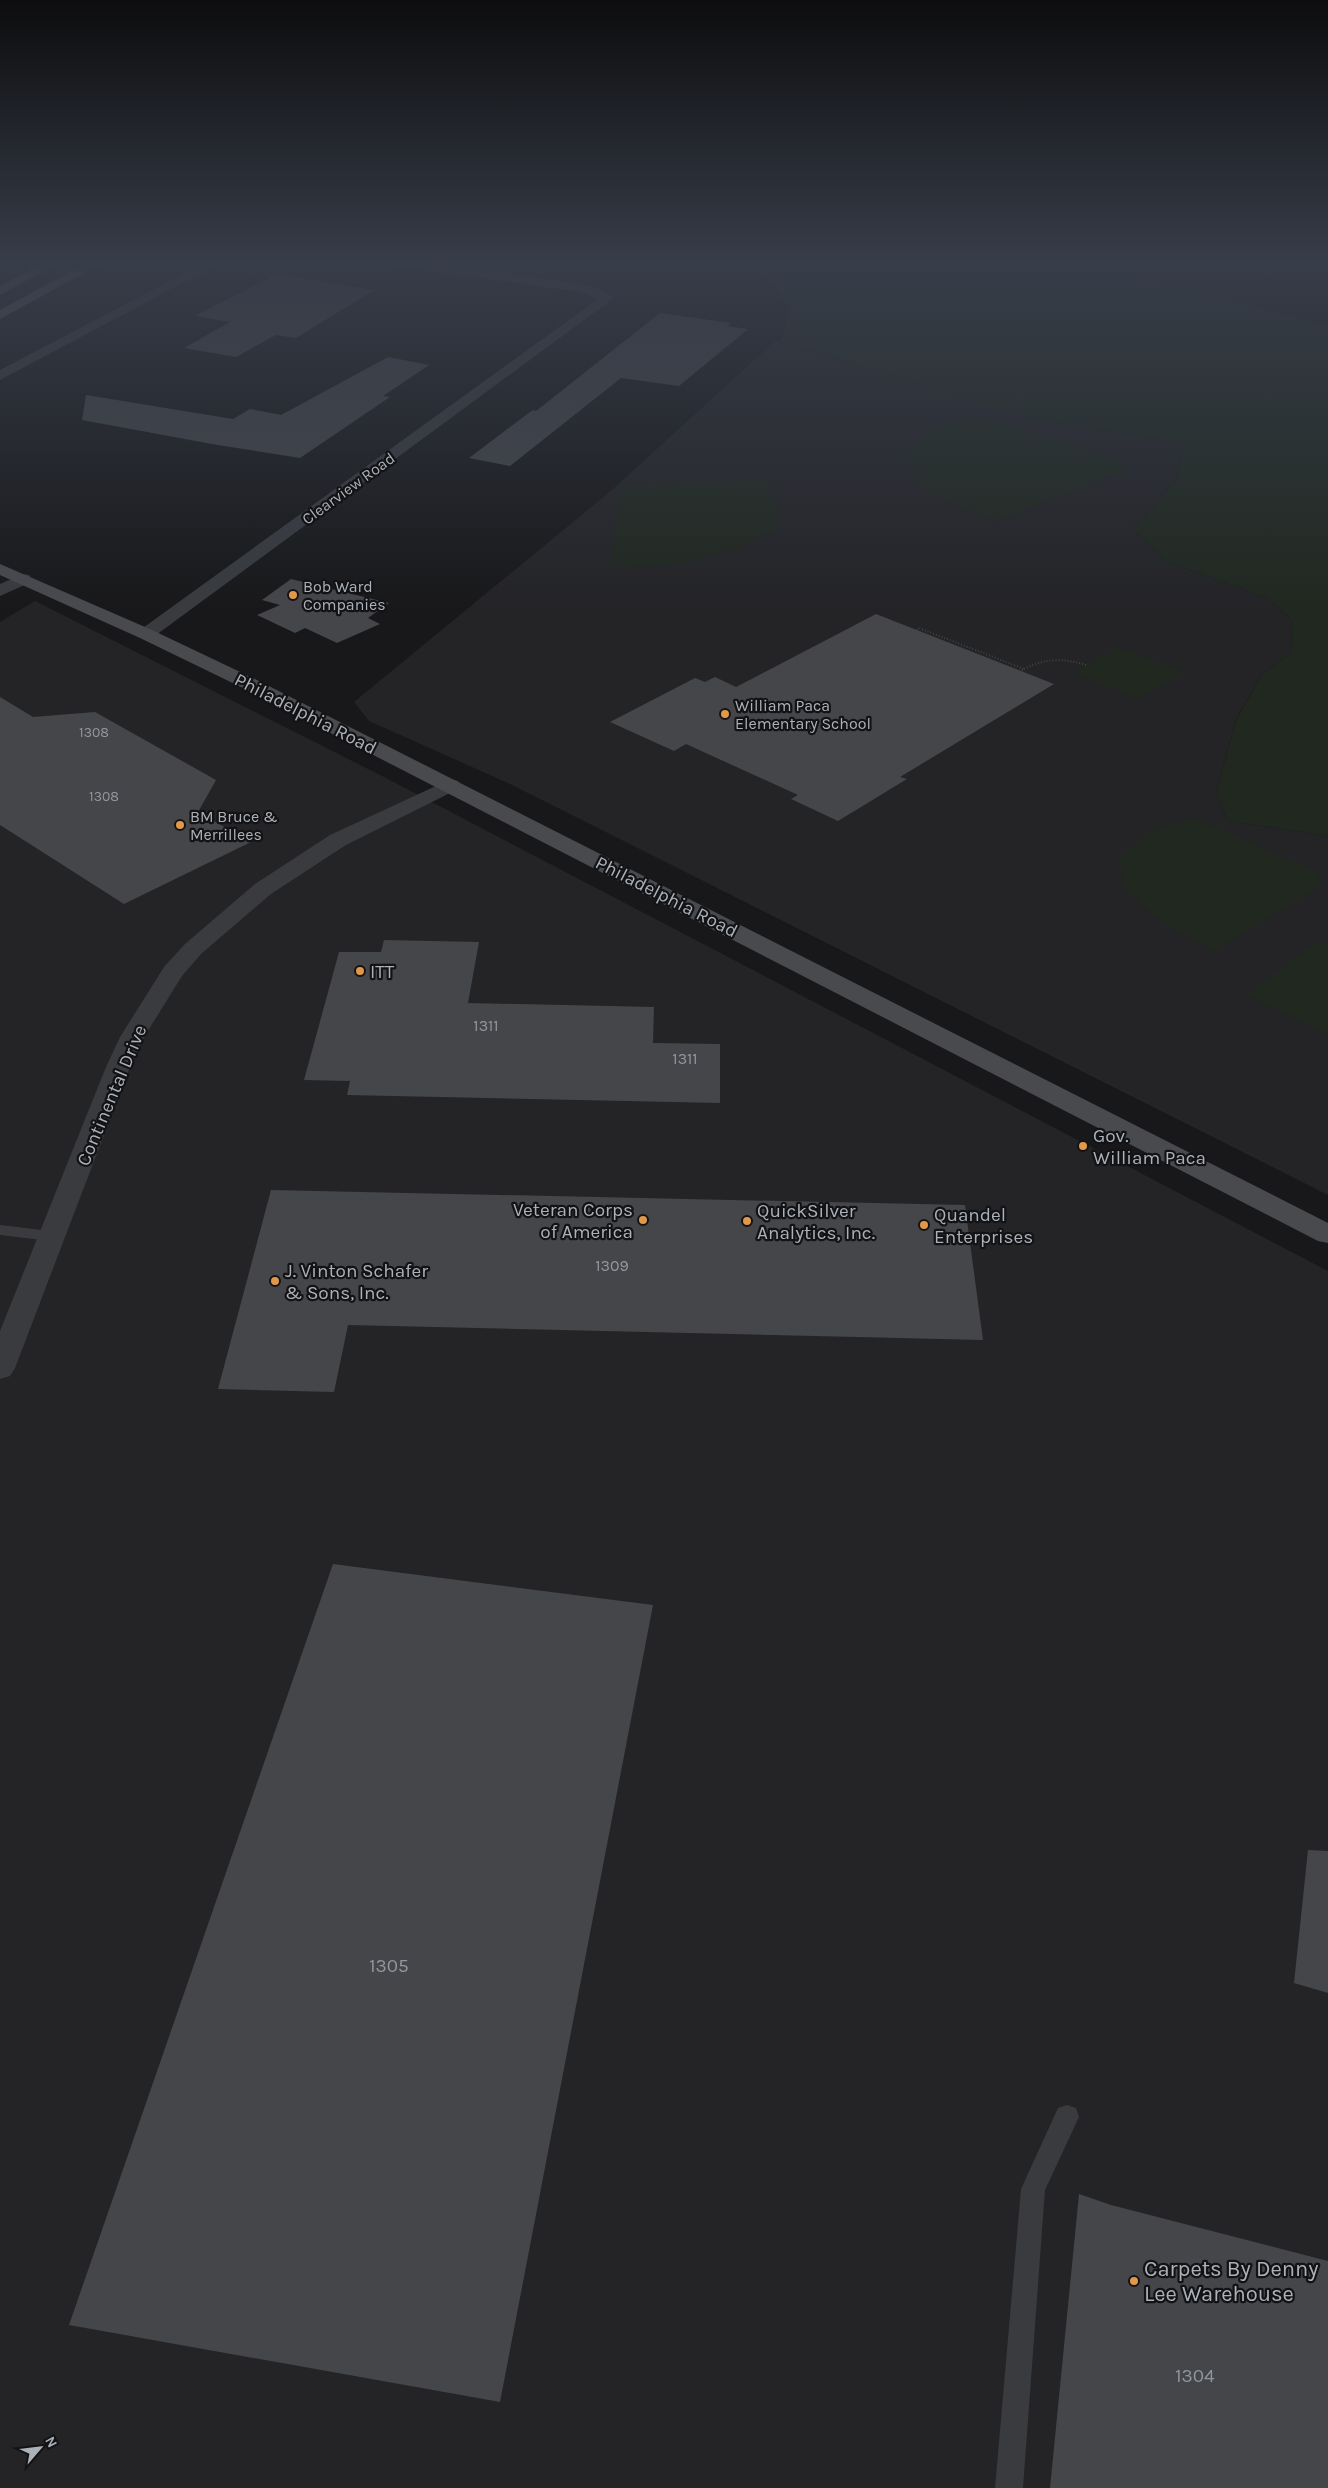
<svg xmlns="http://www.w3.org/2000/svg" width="1328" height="2488" font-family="Karla,sans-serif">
	<rect width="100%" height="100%" fill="#18181a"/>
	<!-- built -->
	<g fill="#242427">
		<path d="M775,341L935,388L1021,417L1184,444L1176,479L1133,530L1165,561L1269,599L1292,620L1293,651L1262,674L1236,719L1216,793L1228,821L1328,836V1195L510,784L369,721L354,702L612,490Z"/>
		<path d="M35,601L384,777L1328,1271V2488H0V622Z"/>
	</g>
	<!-- green -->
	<g fill="#202820">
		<path d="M746,261H1089L1328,326V836L1228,821L1216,793L1236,720L1262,674L1293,651L1292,620L1269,599L1165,561L1133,530L1176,479L1184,444L1021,417L935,388L781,342L790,308L764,273Z"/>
		<path d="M1283,261H1328V271Z"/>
		<path d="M975,414L1123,462L1124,471L997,521L948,503L915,481L907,459L921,438L949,422Z"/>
		<path d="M766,480L777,505V530L735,549L682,563L610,569L620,489L645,483Z"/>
		<path d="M1118,647L1184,672L1139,699L1072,673Z"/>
		<path d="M1194,818L1314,871L1322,886L1213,951L1161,921L1126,891L1118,858L1150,832Z"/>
		<path d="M1317,941L1328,946V1034L1246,995Z"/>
	</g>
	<!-- building -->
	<g fill="#45464a">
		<path d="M277,274L374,290L296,338L276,335L236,357L184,348L230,322L195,316Z"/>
		<path d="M660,313L731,323L727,326L748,329L679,386L621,378L510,466L469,458L526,415L533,410L536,411Z"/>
		<path d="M388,357L429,365L383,396L390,397L300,458L212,444L82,420L86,395L233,419L250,409L281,415Z"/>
		<path d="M291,579L389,603L368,618L380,624L337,643L305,628L295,633L257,615L280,605L262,600Z"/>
		<path d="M876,614L1054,684L900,777L907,779L838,821L791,799L798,795L686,744L674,751L610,722L695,678L705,682L715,677L736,687Z"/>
		<path d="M0,697L33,717L95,712L216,780L198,812L251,842L124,904L0,825Z"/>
		<path d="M384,940L479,942L468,1003L654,1007L653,1043L720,1044V1103L347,1095L350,1081L304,1080L339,952H381Z"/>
		<path d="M271,1190L965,1205L983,1340L348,1325L334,1392L218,1389Z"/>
		<path d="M333,1564L653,1605L500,2402L69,2325Z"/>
		<path d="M1308,1850L1328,1851V1993L1294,1983Z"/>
		<path d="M1079,2194L1111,2205L1328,2261V2488H1050Z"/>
	</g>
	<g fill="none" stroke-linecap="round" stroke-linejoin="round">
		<!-- path -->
		<g stroke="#3f4245" stroke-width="2" stroke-dasharray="1 2" stroke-linecap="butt">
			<path d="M917,630L919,628L1024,669L1021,671"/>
			<path d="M1024,669C1046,658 1063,658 1086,665"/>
		</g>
		<!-- service -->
		<g fill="#393b3f" fill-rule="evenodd">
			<path d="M0,1225L51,1231L57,1232L59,1236L57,1240L51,1241L0,1235Z"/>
			<path d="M1067,2105L1076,2108L1079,2117L1045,2190L1023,2488H995L1021,2189L1058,2108Z"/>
		</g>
		<!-- minor -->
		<g fill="#393b3f" fill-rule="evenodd">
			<path d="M208,261H224L0,380V370Z"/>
			<path d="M383,261H417L580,284L597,288L614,298L152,638H140L137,634L140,630L598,299L580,292L389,265Z"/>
			<path d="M23,574L29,575L32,579L29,583L0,596V584Z"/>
			<path d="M451,779L458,781L461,785L458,789L346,845L271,894L201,954L182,976L144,1037L130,1067L15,1368L10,1376L0,1379V1331L106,1067L120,1037L164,967L185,944L255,884L330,835Z"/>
		</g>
		<!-- secondary -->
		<path fill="#484a4e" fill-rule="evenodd" d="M0,564L152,630L259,681L1328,1223V1243L1318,1241L245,689L140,638L0,575Z"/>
		<!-- trunk -->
		<g fill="#5e6166" fill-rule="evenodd">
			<path d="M46,261H62L0,295V286Z"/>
			<path d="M90,261H106L0,319V310Z"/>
		</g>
	</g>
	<!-- sky -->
	<linearGradient id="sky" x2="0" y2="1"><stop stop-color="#0d0d0e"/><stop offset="0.43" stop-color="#373d49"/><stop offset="1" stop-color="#373d49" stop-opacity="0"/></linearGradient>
	<rect width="1328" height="610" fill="url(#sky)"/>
	<!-- markers -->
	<g fill="#e39847" stroke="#131315" stroke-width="2">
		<circle cx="293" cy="595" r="5"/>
		<circle cx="725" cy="714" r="5"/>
		<circle cx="180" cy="825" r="5"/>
		<circle cx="360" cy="971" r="5"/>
		<circle cx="1083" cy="1146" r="5"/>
		<circle cx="643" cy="1220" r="5"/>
		<circle cx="747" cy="1221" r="5"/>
		<circle cx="924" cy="1225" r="5"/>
		<circle cx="275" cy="1281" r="5"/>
		<circle cx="1134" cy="2281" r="5"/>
	</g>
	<g text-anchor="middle" stroke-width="4.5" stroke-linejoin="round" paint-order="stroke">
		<!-- far-number labels -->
		<g font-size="14" fill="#92969d">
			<text x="94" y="737">1308</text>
			<text x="104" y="801">1308</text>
		</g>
		<!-- far-street labels -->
		<g font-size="16" fill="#abb1b9" stroke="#131315">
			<text transform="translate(348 488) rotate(-36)" y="6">Clearview Road</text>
		</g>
		<!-- far-poi labels -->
		<g font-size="16" fill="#abb1b9" stroke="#131315" text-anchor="start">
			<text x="303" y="592">Bob Ward<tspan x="303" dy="18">Companies</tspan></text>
			<text x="735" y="711">William Paca<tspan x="735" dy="18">Elementary School</tspan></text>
			<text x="190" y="822">BM Bruce &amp;<tspan x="190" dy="18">Merrillees</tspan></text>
		</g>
		<!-- number labels -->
		<g font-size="16" fill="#92969d">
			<text x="486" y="1031">1311</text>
			<text x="685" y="1064">1311</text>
			<text x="612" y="1271">1309</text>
		</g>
		<!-- street labels -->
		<g font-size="19" fill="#abb1b9" stroke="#131315">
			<text transform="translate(306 713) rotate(27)" y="7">Philadelphia Road</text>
			<text transform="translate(667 896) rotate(27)" y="7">Philadelphia Road</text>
			<text transform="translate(111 1095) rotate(-67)" y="7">Continental Drive</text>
		</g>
		<!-- poi labels -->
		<g font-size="19" fill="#abb1b9" stroke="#131315" text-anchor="start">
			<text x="370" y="978">ITT</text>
			<text x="1093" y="1142">Gov.<tspan x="1093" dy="22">William Paca</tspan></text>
			<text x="633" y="1216" text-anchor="end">Veteran Corps<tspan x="633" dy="22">of America</tspan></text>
			<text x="757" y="1217">QuickSilver<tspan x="757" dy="22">Analytics, Inc.</tspan></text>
			<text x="934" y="1221">Quandel<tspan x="934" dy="22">Enterprises</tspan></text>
			<text x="285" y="1277">J. Vinton Schafer<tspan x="285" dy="22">&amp; Sons, Inc.</tspan></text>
		</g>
		<!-- near-number labels -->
		<g font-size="19" fill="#92969d">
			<text x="389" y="1972">1305</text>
			<text x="1195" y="2382">1304</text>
		</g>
		<!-- near-poi labels -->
		<g font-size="22" fill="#abb1b9" stroke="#131315" text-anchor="start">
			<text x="1144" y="2276">Carpets By Denny<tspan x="1144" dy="25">Lee Warehouse</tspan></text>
		</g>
	</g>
	<!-- north arrow -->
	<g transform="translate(40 2448) rotate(62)" stroke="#131315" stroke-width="4" paint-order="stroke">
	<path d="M0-4L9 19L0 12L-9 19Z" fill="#abb1b9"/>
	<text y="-8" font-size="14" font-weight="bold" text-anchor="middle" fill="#abb1b9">N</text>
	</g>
</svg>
